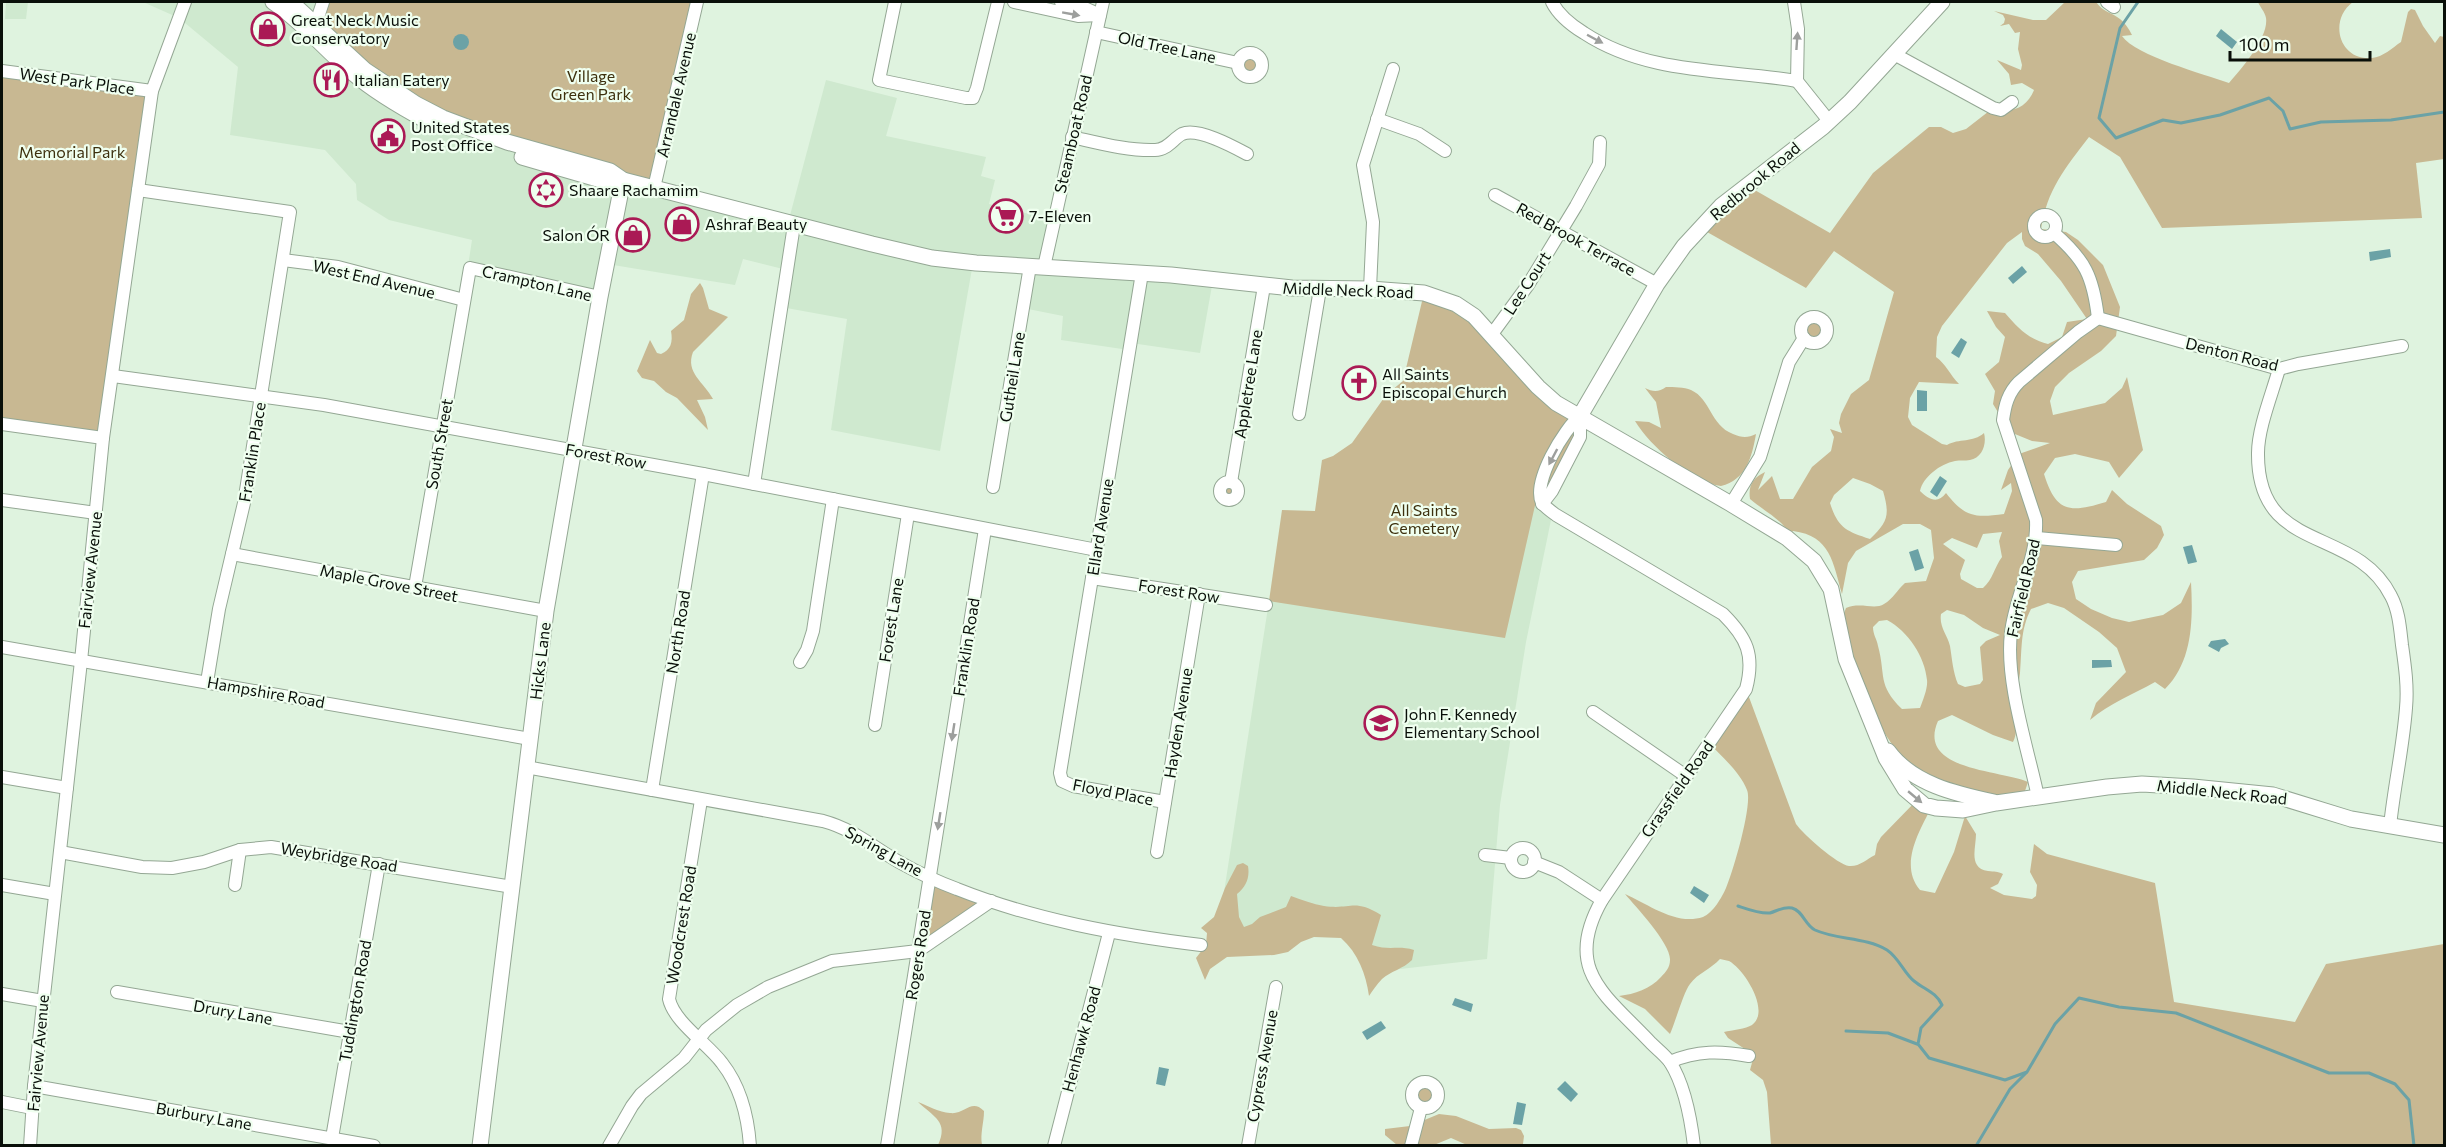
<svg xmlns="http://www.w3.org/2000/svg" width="2446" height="1147" font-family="Commissioner,sans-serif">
	<rect width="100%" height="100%" fill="#dff3df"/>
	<!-- built -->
	<g fill="#cfe9cf">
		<path d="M2,2H36H28L26,19H5L6,3Z"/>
		<path d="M143,2H323L413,110L788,223L826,80L897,98L886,136L986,157L981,176L995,180L989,204L1054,220L1044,266L1213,280L1200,353L1131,343L1129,350L1061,340L1063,316L1023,308L1029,266L973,263L940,451L831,430L847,319L781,307L787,270L743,259L735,285L607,264L600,297L468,266L472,240L389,220L357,200L356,184L325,150L230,135L238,67L179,18Z"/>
		<path d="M1538,491L1552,515L1526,642L1500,805L1487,959L1374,972L1362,930L1218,931L1269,601Z"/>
	</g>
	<!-- green -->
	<g fill="#c8b892" fill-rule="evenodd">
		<path d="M323,2H697L654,188L451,129L314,30Z"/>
		<path d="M2065,2H2096C2103,12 2111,12 2120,19C2125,23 2129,29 2132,35L2122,36C2136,56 2204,74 2229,83C2241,69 2269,37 2266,18C2265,12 2260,7 2258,2H2353C2328,20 2339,61 2372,58C2383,57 2392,48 2401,42L2408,12L2411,9L2415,10L2423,26L2435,43L2440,36L2444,37V159L2416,163L2422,218L2162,228L2120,157L2089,137C2065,168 2047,190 2041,229L2066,232L2078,240L2103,265L2120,307L2116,336L2101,351L2069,373L2055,387L2050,401L2053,415L2105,403L2122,388L2127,377L2143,450L2119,478L2109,462L2075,454L2055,458L2044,474C2056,513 2070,513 2106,502L2112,490L2127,504L2161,526L2164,535L2157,548L2144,560L2078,571L2072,582L2076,599L2091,609L2112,618L2129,622L2163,615L2181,603L2191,582C2193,619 2193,661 2165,689L2155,682C2132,695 2110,703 2090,720L2096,703L2126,672L2117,648L2099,632L2064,608L2048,603L2031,609C2020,630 2022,650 2020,673C2019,685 2015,697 2014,710C2014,722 2019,730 2013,742L1993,735L1952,715L1938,721C1916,771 2002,770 2028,782L2025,791C1994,800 1983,797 1953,786C1940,781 1923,775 1912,766C1885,744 1863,695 1853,663C1848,647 1847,629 1844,613L1846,608C1860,602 1875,610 1884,604C1893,599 1897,590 1905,583L1926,581L1934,558L1931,530L1920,524H1903L1856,551L1848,563L1842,594C1833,563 1831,536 1793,531L1789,535C1786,522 1761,509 1750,499C1748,485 1753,478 1765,472L1758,490L1772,476L1780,499H1793L1812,467L1831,451L1834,437L1830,429L1842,433L1839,423L1841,414L1851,394L1869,380L1894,292L1834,251L1806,288L1700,228L1746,185L1830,233L1873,173L1929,127H1941L1953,133L1966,129L1993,108C2011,114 2027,108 2034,90L2022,83L2011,85L2009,74L1997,60L2021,70L2022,65L2018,49L2020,32L2015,33L2009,24L2000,26L2004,23L2005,19L2003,15L1994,11L2033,20H2046ZM2022,232V239L2025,246L2038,254L2061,281L2087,319L2067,322L2062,337L2048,344C2028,339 2018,328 2005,313L1987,311L1996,327L2005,337L1999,362L1985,374L1995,391L1993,404L2010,432L2032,441L2050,443L2019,454L2008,470L2001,490L2011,483L2012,491L2004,514C1974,518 1965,517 1946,493C1938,504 1929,500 1920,491C1923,477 1940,464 1955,461C1960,460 1965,461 1970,460C1982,458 1987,444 1984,433C1973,443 1959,438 1947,445L1942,444L1912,425L1908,417L1910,398L1919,382L1959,384C1950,375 1946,364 1936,357L1937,337L1942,326L2007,243ZM1853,478L1870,484L1883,491C1890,515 1888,522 1870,539C1846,531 1838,528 1830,503L1834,495ZM2002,532L1999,541L2002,557C1994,568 1993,579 1983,588H1977L1961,579L1960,574L1965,560L1943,544L1952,538L1977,548L1983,534ZM1947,610L1964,615L1983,628L2000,635L1986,641L1980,647L1983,680L1980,684L1965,687L1958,684C1953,673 1952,658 1950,646C1947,634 1939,627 1941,614ZM1887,620C1908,631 1925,657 1927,680C1928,688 1923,700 1920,708L1902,709C1877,685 1886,675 1878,646C1877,639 1873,635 1873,627L1879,621Z"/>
		<circle cx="1250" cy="65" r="10"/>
		<path d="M2,71L152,91L103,438L2,424Z"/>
		<path d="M700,283L703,288L709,309L728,317L693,352C685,373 704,382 713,399L697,400L705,417L708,430L677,398L666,392L654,381L642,378L637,371L650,340L657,353L661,354C671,350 673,342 671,331L684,320L691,294Z"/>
		<path d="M1424,293L1456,305L1580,416L1541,479L1505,638L1269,601L1282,510L1315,511L1322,460L1333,456L1352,443L1386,395L1403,381Z"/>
		<circle cx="1815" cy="330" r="11"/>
		<path d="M1666,387C1674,387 1684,387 1691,390C1711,399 1710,425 1733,434C1742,438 1748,438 1756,434C1752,457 1746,480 1721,486C1691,482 1650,446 1635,421L1649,422L1661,428L1656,402L1645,388C1653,392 1659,392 1666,387Z"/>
		<path d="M1572,426L1578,437L1543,500L1545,478Z"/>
		<circle cx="1230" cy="491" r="8"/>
		<path d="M1746,689L1796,824C1803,834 1838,865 1849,866C1859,867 1867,859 1875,855L1877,844L1881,837L1916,801L1931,808C1919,832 1899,865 1920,890L1935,893L1954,852L1965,816L1976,834C1976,848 1968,868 1988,871C1995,872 1997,871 2003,874L1998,884L1990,888L2004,895L2032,899L2036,896L2037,885L2030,872L2034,844L2047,854L2155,883L2174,1002L2295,1022L2326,964L2444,944V1145H1771L1767,1092L1763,1080L1750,1070L1753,1059L1751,1053L1728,1038L1724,1032C1732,1030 1746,1029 1752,1025C1771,1011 1744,969 1729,961C1726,960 1723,960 1720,959C1711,969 1698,973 1690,984C1684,991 1675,1023 1670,1034L1645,1009L1619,996C1635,994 1650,989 1661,977C1666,972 1670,967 1670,960C1671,944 1636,907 1625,894C1648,904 1676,926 1703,917C1713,913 1722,897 1726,888C1733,872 1753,804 1747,790C1740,772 1722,757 1709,743Z"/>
		<path d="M1243,863L1248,866C1250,878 1246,887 1237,894L1239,917L1244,927L1252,924L1260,917L1286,907L1291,896C1302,900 1313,904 1324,906C1352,910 1353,898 1381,915L1372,945C1390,951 1398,945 1414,950L1412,960C1403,969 1391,971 1382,979C1377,984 1373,990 1369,996C1366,974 1358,953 1341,938L1314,937L1301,942L1288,952L1274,955L1227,957L1210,969L1205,980L1196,958L1206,945L1207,933L1201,928L1214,917L1225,888L1237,865Z"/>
		<path d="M932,880L985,901L921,947Z"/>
		<circle cx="1425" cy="1095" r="10"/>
		<path d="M918,1102C928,1106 939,1112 950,1113C965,1115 971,1098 984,1111C984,1123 980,1133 982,1145H938C949,1122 934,1117 918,1102Z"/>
		<path d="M1439,1114L1456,1116L1489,1129L1516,1128L1521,1130L1524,1136L1523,1144L1467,1145L1451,1138L1434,1145L1416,1144L1397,1145L1385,1135V1129L1410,1126Z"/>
	</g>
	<!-- water -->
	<g fill="#6ba2a6">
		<path d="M2221,29L2237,42L2232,49L2216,36Z"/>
		<circle cx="461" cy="42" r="8"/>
		<path d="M2390,249L2391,257L2370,261L2369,252Z"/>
		<path d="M2022,266L2027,272L2013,284L2008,278Z"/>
		<path d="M1961,338L1967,342L1959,358L1951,353Z"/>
		<path d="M1917,390L1927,391V411H1917Z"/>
		<path d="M1940,476L1947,481L1937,497L1930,492Z"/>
		<path d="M2192,545L2197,562L2188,564L2183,547Z"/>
		<path d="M1918,549L1924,568L1915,571L1909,552Z"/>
		<path d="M2225,639L2229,644L2221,648L2219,652L2208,646L2211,641Z"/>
		<path d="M2092,660H2111L2112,667L2092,668Z"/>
		<path d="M1694,886L1709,895L1704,903L1690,893Z"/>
		<path d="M1455,998L1473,1004L1471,1012L1452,1005Z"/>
		<path d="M1381,1021L1386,1028L1367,1040L1362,1032Z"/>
		<path d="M1159,1067L1169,1069L1165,1086L1156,1084Z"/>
		<path d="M1565,1081L1578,1094L1571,1102L1557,1089Z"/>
		<path d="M1517,1102L1526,1104L1522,1125L1513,1124Z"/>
	</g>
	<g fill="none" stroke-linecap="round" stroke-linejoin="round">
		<!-- stream -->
		<g stroke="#6ba2a6" stroke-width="3">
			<path d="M2138,2L2120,28L2099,118L2116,138L2163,120L2181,123L2220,115L2269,98L2283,111L2290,129L2321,122L2391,120L2444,112"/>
			<path d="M1738,906C1747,909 1760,914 1770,913C1777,911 1784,906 1792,908C1803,911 1805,925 1815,930C1837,940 1865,937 1887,950C1899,958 1904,973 1914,981C1925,990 1936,992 1942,1005L1921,1028L1918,1044L1929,1058L2005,1080L2027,1072L2055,1024L2079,998L2119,1007L2176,1013L2329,1073H2369L2395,1084L2409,1100L2414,1146"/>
			<path d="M1846,1031L1888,1033L1917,1044"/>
			<path d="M1976,1146L2010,1089L2026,1073"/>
		</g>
		<!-- minor casing -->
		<g stroke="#94a794" stroke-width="14">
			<g id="minor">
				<path d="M895,2L879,80L966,98H973L977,88L998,2"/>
				<path d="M1014,2L1078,16L1100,15L1080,6L1061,2"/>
				<path d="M1552,2C1559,16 1571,25 1584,33C1648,75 1725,69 1797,81"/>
				<path d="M1794,2L1798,29L1797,81L1829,121"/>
				<path d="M2107,2L2114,7"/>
				<path d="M313,32L323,2"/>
				<path d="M1096,32L1238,63"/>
				<circle cx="1250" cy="65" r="12"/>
				<path d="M1894,54L1993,108L2001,110L2012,102"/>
				<path d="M2,71L152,91"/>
				<path d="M1377,119L1419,134L1445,151"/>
				<path d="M1072,137C1099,143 1128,151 1155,150C1167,150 1173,139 1182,134C1198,127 1234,147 1247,154"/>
				<path d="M654,188L697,2"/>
				<path d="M138,190L290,212L244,503L219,609L207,682"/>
				<path d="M1495,195L1657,284"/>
				<circle cx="2045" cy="226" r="11"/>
				<path d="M2054,233C2085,260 2093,276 2098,318"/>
				<path d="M283,260L338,267L464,300"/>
				<path d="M1044,267L1103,2"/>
				<path d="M1142,273L1060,773L1062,781L1073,786L1165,802"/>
				<path d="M1370,289L1373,222L1363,165L1393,69"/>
				<circle cx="1814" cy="330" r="13"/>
				<path d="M2098,318L2279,369L2298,364L2402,346"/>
				<path d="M1492,334L1528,285L1576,206L1599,164L1600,142"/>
				<path d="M2279,369C2272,394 2258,428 2258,453C2257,556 2355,524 2391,596C2399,611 2400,628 2402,645C2405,666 2408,687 2406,708C2403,748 2394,787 2390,826"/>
				<path d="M113,376L324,405L703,474L1097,550"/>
				<path d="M1299,414L1320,289"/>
				<path d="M1580,416C1564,429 1532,482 1542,503C1545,507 1552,512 1556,515L1723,614C1747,638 1755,655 1746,689L1602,900C1562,970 1606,995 1651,1043C1657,1049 1665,1055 1670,1062C1684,1084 1691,1120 1694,1146"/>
				<path d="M2,424L103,438"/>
				<circle cx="1229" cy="491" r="9"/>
				<path d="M1231,482L1264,286"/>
				<path d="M754,484L794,225"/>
				<path d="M993,487L1030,266"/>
				<path d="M2,500L96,513"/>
				<path d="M1542,504L1552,491L1580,437V416"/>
				<path d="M1731,504L1760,457L1789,362L1804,338"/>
				<path d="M2037,538L2116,545"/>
				<path d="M232,554L546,611"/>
				<path d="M1092,578L1266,605"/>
				<path d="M415,587L470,268L600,297"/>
				<path d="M2,647L530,739"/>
				<path d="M800,662L807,650L813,631L833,499"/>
				<path d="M1593,712L1686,776"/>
				<path d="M875,725L908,514"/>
				<path d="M526,767L823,821C853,829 873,847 899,862C917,872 938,882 957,889C1035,920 1118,935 1201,945"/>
				<path d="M2,777L67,788"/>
				<path d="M652,790L703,474"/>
				<path d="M2038,797C2028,749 2005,681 2011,633C2015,594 2038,559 2036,520L2003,420C2005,405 2008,393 2019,382L2078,332L2098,318"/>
				<path d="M701,800L669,999C674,1022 708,1044 722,1063C740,1086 748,1117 750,1146"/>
				<circle cx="1523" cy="860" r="12"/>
				<path d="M60,852L142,867L172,868L204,862L240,850L271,847L512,887"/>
				<path d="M1157,852L1199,594"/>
				<path d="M1485,855L1511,858"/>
				<path d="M1534,862L1559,872L1602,900"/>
				<path d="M2,885L55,894"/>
				<path d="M235,885L240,850"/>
				<path d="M117,992L350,1032"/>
				<path d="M2,994L43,1001"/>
				<path d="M1670,1062C1697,1050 1721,1051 1749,1056"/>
				<circle cx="1425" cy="1095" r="13"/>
				<path d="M34,1086L374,1146"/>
				<path d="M2,1102L32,1108"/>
				<path d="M332,1138L379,864"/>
				<path d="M30,1146L34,1086L81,661L103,438L138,190L152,91L185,2"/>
				<path d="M609,1146L632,1106L641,1094L684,1058L706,1030L737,1005L768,987L832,961L918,951L991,901"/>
				<path d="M887,1146L985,529"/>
				<path d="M1054,1146L1109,933"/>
				<path d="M1248,1146L1276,987"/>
				<path d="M1411,1146L1421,1108"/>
			</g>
		</g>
		<!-- major casing -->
		<g stroke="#94a794" stroke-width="17">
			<g id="major">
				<path d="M273,2C303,22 325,50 353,73C375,92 401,107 427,121"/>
				<path d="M291,2L365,70L416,104L443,118L507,142L610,171L623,180L872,244L932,258L976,263L1171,275L1292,288L1370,289L1424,293L1456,304L1474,316L1538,387L1556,403L1731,504L1787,538L1814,561L1831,589L1846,659L1886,758L1905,789L1924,805L1936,808L1963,810L1996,803L2107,787L2142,784L2193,787L2273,795L2351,819L2444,835"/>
				<path d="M522,157L608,182L623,180"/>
				<path d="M1580,416L1657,284L1684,246L1721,206L1823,127L1850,102L1942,2"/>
				<path d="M1888,751C1912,784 1956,794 1994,802"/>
				<path d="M480,1146L546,611L600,297L623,180"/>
			</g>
		</g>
		<!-- minor -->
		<use href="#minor" stroke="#fff" stroke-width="12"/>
		<!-- major -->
		<use href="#major" stroke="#fff" stroke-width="15"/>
	</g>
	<!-- one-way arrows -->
	<defs><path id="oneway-solid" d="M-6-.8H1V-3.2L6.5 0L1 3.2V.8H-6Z" transform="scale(1.5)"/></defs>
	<g fill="#9d9f9d">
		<use href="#oneway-solid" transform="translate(1071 14) rotate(10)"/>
		<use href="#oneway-solid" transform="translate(1595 39) rotate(28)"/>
		<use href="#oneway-solid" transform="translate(1797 41) rotate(-86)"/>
		<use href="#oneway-solid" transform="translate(1553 457) rotate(118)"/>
		<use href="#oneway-solid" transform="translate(953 732) rotate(99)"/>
		<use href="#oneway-solid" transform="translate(1915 797) rotate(40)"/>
		<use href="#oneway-solid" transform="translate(939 821) rotate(99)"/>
	</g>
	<!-- icons -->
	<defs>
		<g id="shop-ring" transform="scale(1.725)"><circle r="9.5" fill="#efffef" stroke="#aa1a55" stroke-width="1.5"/><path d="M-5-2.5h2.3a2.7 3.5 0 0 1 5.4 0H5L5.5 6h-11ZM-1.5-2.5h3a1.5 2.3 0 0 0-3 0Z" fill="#aa1a55"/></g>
		<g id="restaurant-ring" transform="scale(1.725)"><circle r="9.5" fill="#efffef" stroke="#aa1a55" stroke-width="1.5"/><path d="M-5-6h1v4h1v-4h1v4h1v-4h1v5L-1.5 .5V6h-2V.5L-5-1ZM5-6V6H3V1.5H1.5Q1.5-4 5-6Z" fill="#aa1a55"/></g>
		<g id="civic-ring" transform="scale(1.725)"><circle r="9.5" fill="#efffef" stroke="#aa1a55" stroke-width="1.5"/><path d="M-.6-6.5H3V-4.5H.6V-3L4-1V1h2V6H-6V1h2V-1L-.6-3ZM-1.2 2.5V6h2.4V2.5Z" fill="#aa1a55"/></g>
		<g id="synagogue-ring" transform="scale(1.725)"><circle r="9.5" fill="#efffef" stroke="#aa1a55" stroke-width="1.5"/><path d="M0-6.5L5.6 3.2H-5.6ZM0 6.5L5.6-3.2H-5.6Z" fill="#aa1a55"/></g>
		<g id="supermarket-ring" transform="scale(1.725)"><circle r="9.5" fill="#efffef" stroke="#aa1a55" stroke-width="1.5"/><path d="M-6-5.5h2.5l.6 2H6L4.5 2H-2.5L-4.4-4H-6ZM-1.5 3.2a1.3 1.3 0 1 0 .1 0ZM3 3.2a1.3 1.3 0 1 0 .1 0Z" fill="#aa1a55"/></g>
		<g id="church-ring" transform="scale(1.725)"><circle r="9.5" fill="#efffef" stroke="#aa1a55" stroke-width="1.5"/><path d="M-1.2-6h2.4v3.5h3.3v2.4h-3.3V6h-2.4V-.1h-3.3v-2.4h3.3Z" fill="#aa1a55"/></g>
		<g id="school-ring" transform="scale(1.725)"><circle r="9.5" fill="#efffef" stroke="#aa1a55" stroke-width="1.5"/><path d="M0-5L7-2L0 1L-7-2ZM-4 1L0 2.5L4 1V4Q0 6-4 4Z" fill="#aa1a55"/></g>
	</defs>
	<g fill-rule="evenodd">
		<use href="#shop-ring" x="268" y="29"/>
		<use href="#restaurant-ring" x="331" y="80"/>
		<use href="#civic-ring" x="388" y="136"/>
		<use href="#synagogue-ring" x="546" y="190"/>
		<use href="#supermarket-ring" x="1006" y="216"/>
		<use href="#shop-ring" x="682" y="224"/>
		<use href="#shop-ring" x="633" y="235"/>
		<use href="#church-ring" x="1359" y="383"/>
		<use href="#school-ring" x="1381" y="723"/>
	</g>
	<g text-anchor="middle" stroke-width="4.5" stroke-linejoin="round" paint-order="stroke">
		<!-- poi labels -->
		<g font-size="16" fill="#090f09" stroke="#efffef" text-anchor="start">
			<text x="291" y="26">Great Neck Music<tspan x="291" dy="18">Conservatory</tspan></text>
			<text x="354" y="86">Italian Eatery</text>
			<text x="411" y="133">United States<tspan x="411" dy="18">Post Office</tspan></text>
			<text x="569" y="196">Shaare Rachamim</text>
			<text x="1029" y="222">7-Eleven</text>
			<text x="705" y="230">Ashraf Beauty</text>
			<text x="610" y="241" text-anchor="end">Salon ÓR</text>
			<text x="1382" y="380">All Saints<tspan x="1382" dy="18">Episcopal Church</tspan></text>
			<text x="1404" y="720">John F. Kennedy<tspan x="1404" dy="18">Elementary School</tspan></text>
		</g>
		<!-- street labels -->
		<g font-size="16" fill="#090f09" stroke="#efffef">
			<text transform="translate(1167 47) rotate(12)" y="6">Old Tree Lane</text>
			<text transform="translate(77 81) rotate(8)" y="6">West Park Place</text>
			<text transform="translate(676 95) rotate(-77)" y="6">Arrandale Avenue</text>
			<text transform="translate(1073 134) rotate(-77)" y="6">Steamboat Road</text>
			<text transform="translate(1755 181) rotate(-40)" y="6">Redbrook Road</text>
			<text transform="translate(1576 239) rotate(29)" y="6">Red Brook Terrace</text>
			<text transform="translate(374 279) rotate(13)" y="6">West End Avenue</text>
			<text transform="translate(537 283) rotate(13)" y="6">Crampton Lane</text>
			<text transform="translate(1527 283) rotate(-57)" y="6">Lee Court</text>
			<text transform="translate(1348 290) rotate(2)" y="6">Middle Neck Road</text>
			<text transform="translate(2232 354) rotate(14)" y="6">Denton Road</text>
			<text transform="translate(1012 377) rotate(-81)" y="6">Gutheil Lane</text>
			<text transform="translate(1248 384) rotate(-81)" y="6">Appletree Lane</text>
			<text transform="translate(439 444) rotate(-80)" y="6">South Street</text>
			<text transform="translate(252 452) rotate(-81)" y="6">Franklin Place</text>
			<text transform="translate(606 456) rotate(10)" y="6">Forest Row</text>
			<text transform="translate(1100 527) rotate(-81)" y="6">Ellard Avenue</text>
			<text transform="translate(90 570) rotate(-84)" y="6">Fairview Avenue</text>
			<text transform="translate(389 583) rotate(11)" y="6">Maple Grove Street</text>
			<text transform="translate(2023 588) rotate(-77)" y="6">Fairfield Road</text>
			<text transform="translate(1179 591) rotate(9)" y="6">Forest Row</text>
			<text transform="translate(891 620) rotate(-81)" y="6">Forest Lane</text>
			<text transform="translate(678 632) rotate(-81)" y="6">North Road</text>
			<text transform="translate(966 647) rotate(-81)" y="6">Franklin Road</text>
			<text transform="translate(540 661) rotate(-83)" y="6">Hicks Lane</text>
			<text transform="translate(266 692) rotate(10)" y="6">Hampshire Road</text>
			<text transform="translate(1178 723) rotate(-81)" y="6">Hayden Avenue</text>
			<text transform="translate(1677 789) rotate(-55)" y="6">Grassfield Road</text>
			<text transform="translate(1113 792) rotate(11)" y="6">Floyd Place</text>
			<text transform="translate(2222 792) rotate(6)" y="6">Middle Neck Road</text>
			<text transform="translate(884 851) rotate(29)" y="6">Spring Lane</text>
			<text transform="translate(339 857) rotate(9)" y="6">Weybridge Road</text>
			<text transform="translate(681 925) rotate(-81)" y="6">Woodcrest Road</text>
			<text transform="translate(918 955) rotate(-81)" y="6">Rogers Road</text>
			<text transform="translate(355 1001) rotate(-80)" y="6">Tuddington Road</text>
			<text transform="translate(233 1012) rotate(10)" y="6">Drury Lane</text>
			<text transform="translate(1081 1039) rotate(-75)" y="6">Henhawk Road</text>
			<text transform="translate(38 1053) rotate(-85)" y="6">Fairview Avenue</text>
			<text transform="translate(1262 1066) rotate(-80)" y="6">Cypress Avenue</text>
			<text transform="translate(204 1116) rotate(10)" y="6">Burbury Lane</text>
		</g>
		<!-- park labels -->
		<g font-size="16" fill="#3d300e" stroke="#efffef">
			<text x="591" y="82">Village<tspan x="591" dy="18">Green Park</tspan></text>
			<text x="72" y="158">Memorial Park</text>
			<text x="1424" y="516">All Saints<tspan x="1424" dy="18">Cemetery</tspan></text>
		</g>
	</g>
	<!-- border -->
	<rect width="2446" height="1147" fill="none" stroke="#090f09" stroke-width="6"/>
	<!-- scale -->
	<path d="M2230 51v9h140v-9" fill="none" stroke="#090f09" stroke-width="3"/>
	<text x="2239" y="51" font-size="18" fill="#090f09" stroke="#efffef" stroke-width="4.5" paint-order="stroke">100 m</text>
</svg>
